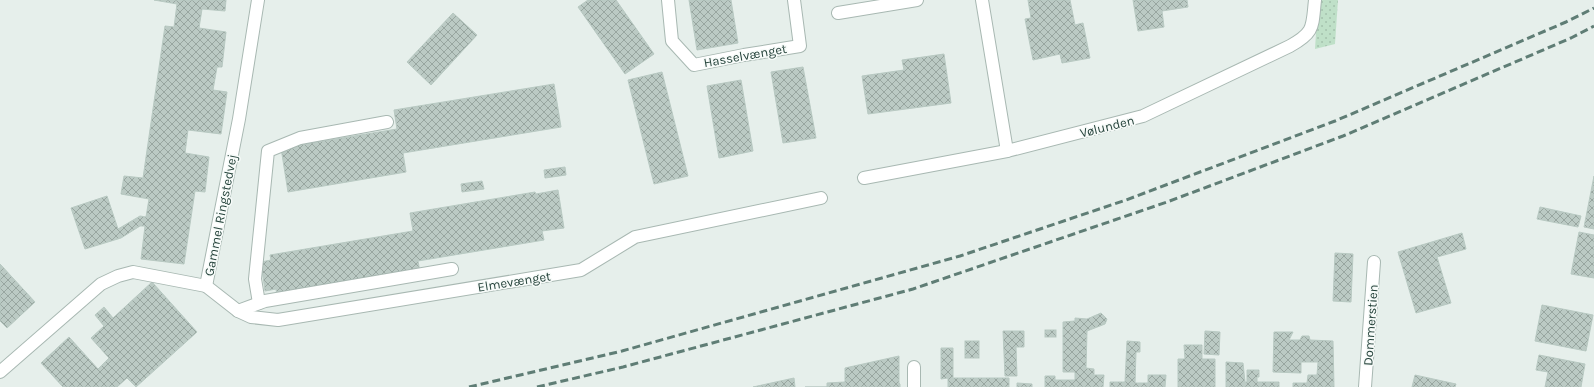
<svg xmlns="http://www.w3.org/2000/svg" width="1594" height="387" font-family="Karla,sans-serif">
	<defs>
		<pattern id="grass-dots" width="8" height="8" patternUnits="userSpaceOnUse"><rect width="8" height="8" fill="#bfe0c8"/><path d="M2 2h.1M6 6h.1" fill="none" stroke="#a4c1ad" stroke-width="1.8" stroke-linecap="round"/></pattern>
		<pattern id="building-cross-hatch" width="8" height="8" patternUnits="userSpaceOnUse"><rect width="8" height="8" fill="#bbcac4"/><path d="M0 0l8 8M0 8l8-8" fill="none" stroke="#98a6a0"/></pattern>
	</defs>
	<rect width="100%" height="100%" fill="#e6efeb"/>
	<!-- grass -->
	<path fill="url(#grass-dots)" d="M1318,0H1338L1335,44L1315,49Z"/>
	<!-- building -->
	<g fill="url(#building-cross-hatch)" stroke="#b8c9c2">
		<path d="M226,0L225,11L202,9L199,28L226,32L222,67H217L213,90L227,92L221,134L188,130L185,153L209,157L205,192L195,191L184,264L141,259L145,226H140L121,238L85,249L71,208L107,196L118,229L140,216L146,217L149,199L121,194L124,176L143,178L165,26L174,27L177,4L154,0Z"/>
		<path d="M588,0H616L654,54L625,74L578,7Z"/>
		<path d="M689,0H731L738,43L697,50Z"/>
		<path d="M1028,0H1070L1075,25L1083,23L1090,58L1062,63L1060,54L1033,60L1025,19L1031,18Z"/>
		<path d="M1133,0H1187L1188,7L1162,11L1164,27L1138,31Z"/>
		<path d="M453,13L477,35L431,85L407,62Z"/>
		<path d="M944,54L951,103L868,114L862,76L904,70L902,60Z"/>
		<path d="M803,67L816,138L783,143L771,72Z"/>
		<path d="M662,72L688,176L654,184L628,80Z"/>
		<path d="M741,80L753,151L719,158L707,86Z"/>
		<path d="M554,84L561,127L403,153L406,172L288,192L281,148L397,129L394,110Z"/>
		<path d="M565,167L566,175L545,178L544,170Z"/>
		<path d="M1594,176V229L1584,227Z"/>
		<path d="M482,181L484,189L462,192L461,184Z"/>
		<path d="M558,190L564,228L542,231L544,240L418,261L420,272L277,296L276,289L265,291L261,262L271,260L270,255L413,231L410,213L535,192L536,194Z"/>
		<path d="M1540,207L1581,216L1578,227L1537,219Z"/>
		<path d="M1579,232L1594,235V278L1571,274Z"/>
		<path d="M1462,233L1466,249L1437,257L1451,303L1416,313L1398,252Z"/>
		<path d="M1335,253L1353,254L1351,302L1333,301Z"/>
		<path d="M0,264L35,302L7,328L0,321Z"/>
		<path d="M152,282L197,332L136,387L127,378L117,387H63L41,363L69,337L98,369L109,358L91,338L104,326L95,315L104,307L113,318Z"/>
		<path d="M1542,305L1593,315L1586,351L1535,341Z"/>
		<path d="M1101,313L1107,319L1105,324L1087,331L1086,368L1094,369V375H1104L1103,387H1045V376H1055V380H1075V372H1063V322L1075,321V318L1087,319Z"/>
		<rect x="1045" y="330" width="11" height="7"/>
		<path d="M1003,331H1024V347H1016L1017,376H1005Z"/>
		<path d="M1205,331L1220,332L1219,355L1204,354Z"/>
		<path d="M1274,332H1293L1289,340H1300L1302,336H1309L1310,340L1333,341L1334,387H1293V383H1307L1308,375H1317L1318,362H1301V373L1273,372Z"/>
		<rect x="965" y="341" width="14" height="17"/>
		<path d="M1127,341L1140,342V352H1136L1135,383H1148V375H1166L1165,387H1110V382H1125Z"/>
		<path d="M1184,345H1202V359H1215V387H1178V359H1185Z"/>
		<path d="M941,348H953V378H1009V387H948V378L941,379Z"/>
		<path d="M1539,355L1585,364L1581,387H1545L1548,372L1536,370Z"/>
		<path d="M899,356V383L900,384V387H805H827V383L845,382V368Z"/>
		<path d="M1226,362L1243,363L1245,382H1247V370H1259V377H1257V382H1279V387H1226Z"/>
		<path d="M1415,375L1456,384L1455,387H1412Z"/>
		<path d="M794,378L795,387H753Z"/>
		<path d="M1017,383L1032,384V387H1017Z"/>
	</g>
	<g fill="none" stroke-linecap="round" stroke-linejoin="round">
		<!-- service casing -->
		<g stroke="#a8b8b2" stroke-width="14">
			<g id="service">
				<path d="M838,13L917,0"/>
				<path d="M864,178L1007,151"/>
				<path d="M259,303L255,279L268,151L300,138L387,122"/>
				<path d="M238,311L265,301L452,269"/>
				<path d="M914,387V367"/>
			</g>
		</g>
		<!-- minor casing -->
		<g stroke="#a8b8b2" stroke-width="14">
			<g id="minor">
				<path d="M668,0L672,41L694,65L744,55L800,46L794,0"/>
				<path d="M982,0L1007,151L1143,116L1290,46C1315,32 1312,27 1315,0"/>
				<path d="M206,286L238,311L251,317L278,320L581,270L635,237L821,198"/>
				<path d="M0,372L101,284L118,276L133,272L206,286L239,119L258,0"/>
				<path d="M1365,387L1374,262"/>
			</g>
		</g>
		<!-- service -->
		<use href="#service" stroke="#fff" stroke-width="12"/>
		<!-- minor -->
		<use href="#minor" stroke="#fff" stroke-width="12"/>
		<!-- rail -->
		<g stroke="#5f7d75" stroke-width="3" stroke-dasharray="8 4" stroke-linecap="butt">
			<path d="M469,387L622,351L960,256L1126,200L1335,121L1566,22L1594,8"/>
			<path d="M537,387L623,367L913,289L1167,202L1343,136L1571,38L1594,26"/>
		</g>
	</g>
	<g text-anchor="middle" stroke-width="3" stroke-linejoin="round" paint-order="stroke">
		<!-- street labels -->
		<g font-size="13" fill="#24423a" stroke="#f7fbf9">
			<text transform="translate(745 55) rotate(-10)" y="5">Hasselvænget</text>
			<text transform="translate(1107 126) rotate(-14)" y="5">Vølunden</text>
			<text transform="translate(220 215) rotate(-79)" y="5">Gammel Ringstedvej</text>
			<text transform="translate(514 281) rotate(-9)" y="5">Elmevænget</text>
			<text transform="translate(1370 325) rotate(-86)" y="5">Dommerstien</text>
		</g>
	</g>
</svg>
